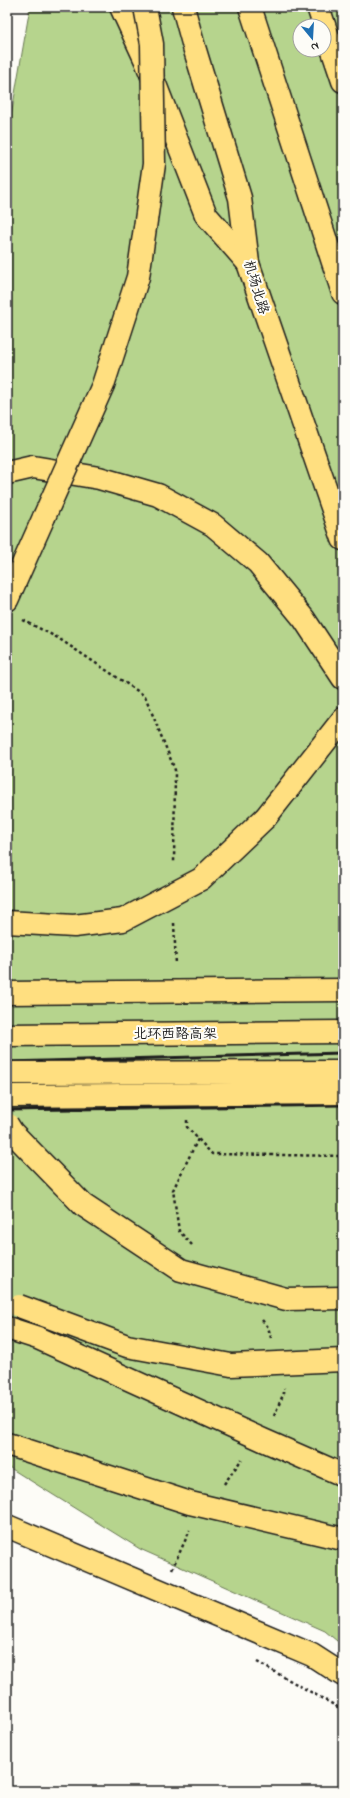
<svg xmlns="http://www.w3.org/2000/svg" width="350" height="1798" font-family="'Indie Flower','LXGW WenKai TC',sans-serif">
	<rect width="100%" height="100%" fill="#fdfcf7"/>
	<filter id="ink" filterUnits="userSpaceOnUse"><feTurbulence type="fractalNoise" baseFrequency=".025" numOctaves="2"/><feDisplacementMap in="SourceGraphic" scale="8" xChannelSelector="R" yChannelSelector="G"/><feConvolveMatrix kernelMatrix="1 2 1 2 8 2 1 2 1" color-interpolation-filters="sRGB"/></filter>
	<g filter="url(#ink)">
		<!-- green -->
		<path fill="#b6d48d" stroke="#697854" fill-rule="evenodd" d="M30,7H343V1646L325,1631L140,1549L7,1466V140ZM300,26H324V50H300Z"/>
		<!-- building -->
		<path fill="#bac8f8" stroke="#1c1c1c" d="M50,1786L51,1791H17Z"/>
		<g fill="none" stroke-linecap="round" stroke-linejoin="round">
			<!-- highway casing -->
			<g stroke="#1c1c1c" stroke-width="25">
				<g id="highway">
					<path d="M121,7L146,61L206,215L248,263"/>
					<path d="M183,7L194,47L240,198L248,263L343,539"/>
					<path d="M250,7L343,293"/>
					<path d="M318,7L343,81"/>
					<path d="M7,473L33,467L99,478L158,495L213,525L258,563L304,619L343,678"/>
					<path d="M7,600L44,517"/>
					<path d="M266,817L343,719"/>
					<path d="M7,1526L312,1655L343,1675"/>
				</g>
			</g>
			<!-- path -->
			<g stroke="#1c1c1c" stroke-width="2.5" stroke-dasharray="3 3" stroke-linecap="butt">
				<path d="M23,620L58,638L145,696L175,770L174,864"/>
				<path d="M174,923L176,965"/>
				<path d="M187,1120V1127L212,1154L343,1156"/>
				<path d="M192,1245L179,1231L173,1190L198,1139"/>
				<path d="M262,1320L268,1327L271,1338"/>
				<path d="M274,1416L285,1390L284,1388"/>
				<path d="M224,1484L242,1459"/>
				<path d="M172,1569L190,1530"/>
				<path d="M257,1662L343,1710"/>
			</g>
			<!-- highway -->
			<use href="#highway" stroke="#ffdf80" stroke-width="22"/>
			<!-- rail -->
			<g stroke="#1c1c1c" stroke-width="3">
				<path d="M7,1062L343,1053"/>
				<path d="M7,1110L343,1105"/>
			</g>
			<!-- primary-bridge casing -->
			<g stroke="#1c1c1c" stroke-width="25" stroke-linecap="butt">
				<g id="primary-bridge">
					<path d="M7,993L343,990"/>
					<path d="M7,1096L343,1093"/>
					<path d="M19,1306L127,1346L231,1365L343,1360"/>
				</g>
			</g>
			<!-- highway-bridge casing -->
			<g stroke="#1c1c1c" stroke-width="25" stroke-linecap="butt">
				<g id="highway-bridge">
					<path d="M44,517L103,385L138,277L154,164L152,44L145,7"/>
					<path d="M7,922L74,926L123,920L201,879L266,817"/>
					<path d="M7,1035L343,1032"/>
					<path d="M7,1073L343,1072"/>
					<path d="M7,1124L12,1132L83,1205L181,1270L286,1299L343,1298"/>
					<path d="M7,1328L38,1338L263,1440L343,1475"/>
					<path d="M7,1444L190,1503L343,1539"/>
				</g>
			</g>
			<!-- primary-bridge -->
			<use href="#primary-bridge" stroke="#ffdf80" stroke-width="22"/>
			<!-- highway-bridge -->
			<use href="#highway-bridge" stroke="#ffdf80" stroke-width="22"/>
		</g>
	</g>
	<g text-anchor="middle" stroke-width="4" stroke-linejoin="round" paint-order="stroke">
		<!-- street labels -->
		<g font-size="14" fill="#1c1c1c" stroke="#fdfcf7">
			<text transform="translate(257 287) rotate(73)" y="5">机场北路</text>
			<text x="175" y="1038">北环西路高架</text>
		</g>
	</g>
	<!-- margin -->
	<rect width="350" height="1798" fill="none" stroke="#fdfcf7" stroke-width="24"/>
	<rect x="12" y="12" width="326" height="1774" fill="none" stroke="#1c1c1c" stroke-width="1.5" filter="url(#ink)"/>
	<!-- north arrow -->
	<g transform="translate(312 38) rotate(162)"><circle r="19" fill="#fdfcf7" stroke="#a3a29f"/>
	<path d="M0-3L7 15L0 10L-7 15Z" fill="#1f6fb2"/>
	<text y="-6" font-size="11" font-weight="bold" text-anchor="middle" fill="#1c1c1c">N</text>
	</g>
</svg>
